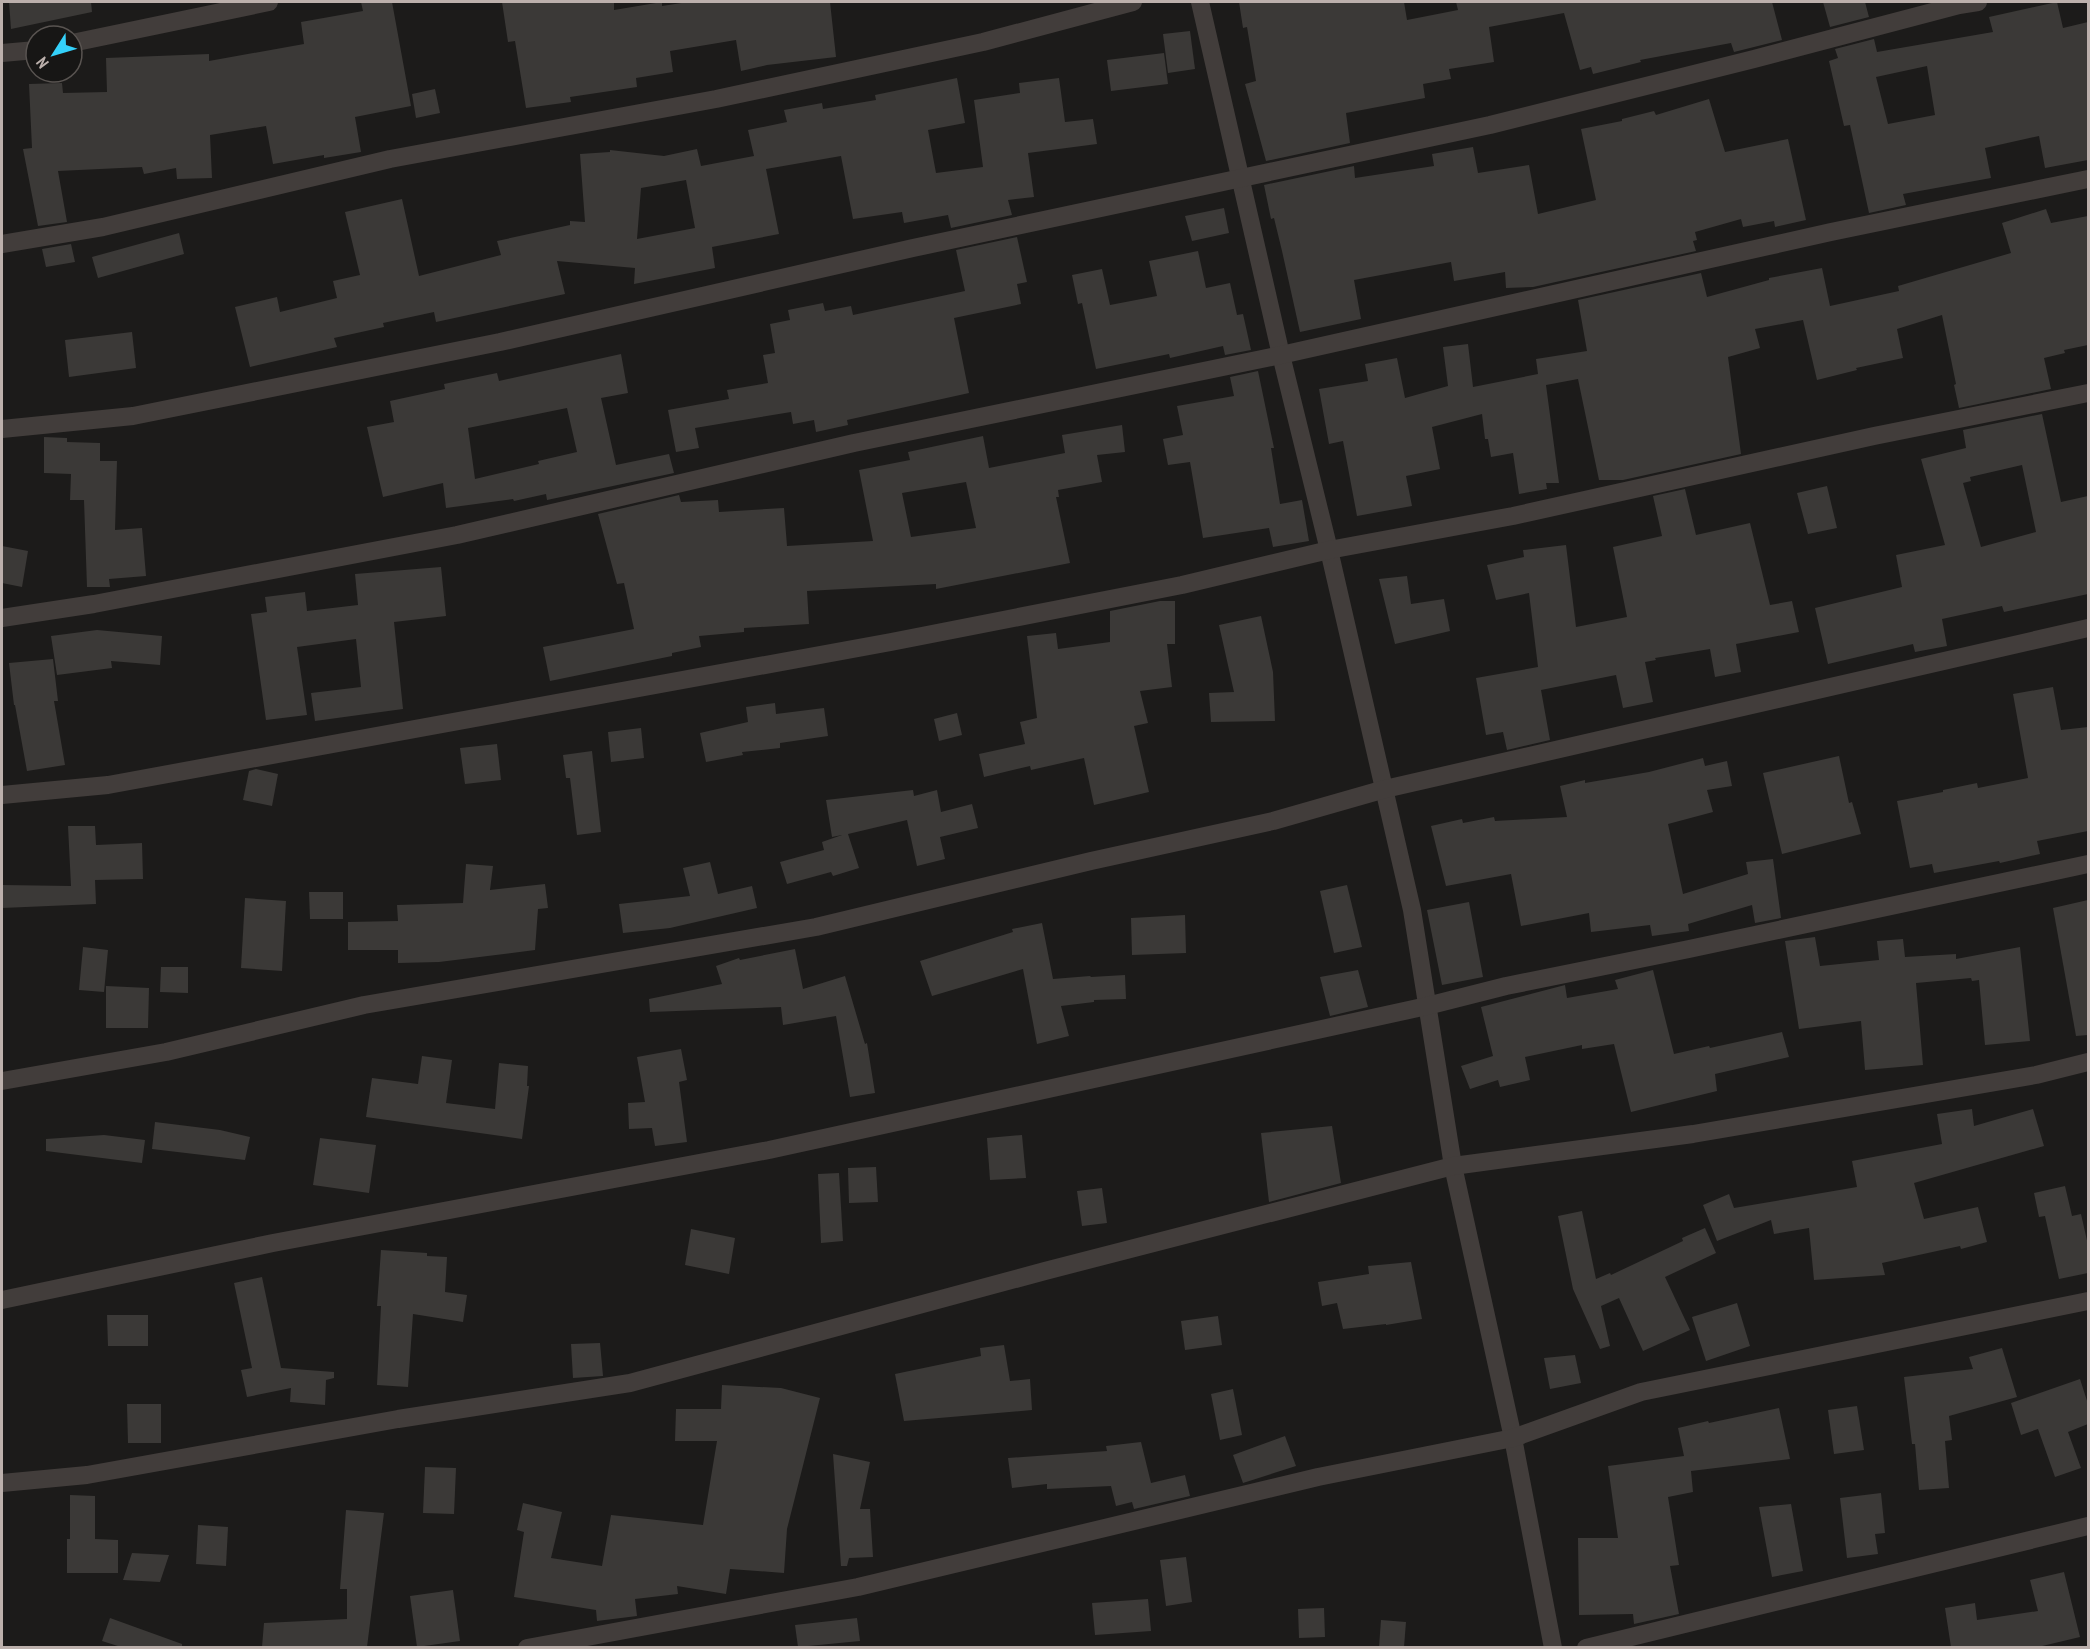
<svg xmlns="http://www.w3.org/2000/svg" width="2090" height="1649" font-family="'PT Sans Narrow',sans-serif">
	<rect width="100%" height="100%" fill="#1c1b1a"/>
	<!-- building -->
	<g fill="#3b3937" fill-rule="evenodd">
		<path d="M9,2H91L92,12L11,29Z"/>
		<path d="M361,2H392L411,106L355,117L361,152L324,158V155L273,164L266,126L210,135L212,178L177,179L176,168L144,174L142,167L58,171L67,222L38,226L23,149L32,148L29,84L62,83L63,93L107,92L106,58L209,54V61L304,44L301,22L363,11Z"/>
		<path d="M502,2H614V10L662,2V6L688,2H830L836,57L767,65L741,71L736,40L670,51L673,72L636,78L637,87L570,97L571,102L526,108L515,41L508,42Z"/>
		<path d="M1239,2H1404L1407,20L1458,10L1456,2H1772L1782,40L1734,52L1731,43L1640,60L1641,62L1593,74L1591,67L1580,70L1564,13L1489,27L1494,62L1449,69L1451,79L1423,84L1425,98L1346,113L1350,143L1266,161L1245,84L1256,81L1247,27L1243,28Z"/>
		<path d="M1823,2H1865L1869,17L1830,27Z"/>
		<path d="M2057,2L2063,28L2088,22V160L2045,168L2039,136L1985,148L1991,178L1903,194L1906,205L1869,213L1850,125L1844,126L1829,61L1838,58L1835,49L1874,39L1877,52L1993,32L1989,17ZM1927,66L1935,115L1888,124L1876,77Z"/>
		<path d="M1190,31L1195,69L1168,73L1163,34Z"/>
		<path d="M1164,53L1168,84L1111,91L1107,60Z"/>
		<path d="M957,78L965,123L928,130L936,173L983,167L974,100L1020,93L1019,83L1059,78L1065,122L1093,119L1097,144L1028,153L1034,197L1008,200L1012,215L951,228L948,215L904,223L902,212L853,219L841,156L766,169L779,234L712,247L715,268L634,284L635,268L557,261L565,294L436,322L434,312L383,323L384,327L334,338L337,347L250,367L235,307L277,297L280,312L337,298L333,281L360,275L345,212L402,199L419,276L501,255L497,241L570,225V221L585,222L580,154L610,152V150L664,156L697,149L701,166L754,156L748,130L787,122L784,110L822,103L823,109L876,100L875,95ZM686,180L695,228L637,239L641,188Z"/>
		<path d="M435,89L440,113L416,118L412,94Z"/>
		<path d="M1709,99L1725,152L1788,139L1806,220L1775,227L1774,221L1743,227L1741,219L1695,232L1697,240L1693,241L1696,251L1533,287L1506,288L1505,272L1454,281L1451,262L1354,280L1361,319L1300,332L1282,251L1274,218L1271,219L1264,185L1354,166L1355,178L1434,166L1432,154L1473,147L1478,173L1529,165L1538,214L1596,200L1581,129L1622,121V119L1654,111L1656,115Z"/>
		<path d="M1224,208L1229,233L1192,241L1185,216Z"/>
		<path d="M2046,209L2051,223L2088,216V345L2064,350L2065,353L2044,358L2051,389L1959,408L1954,385L1956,384L1942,315L1897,329L1903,358L1856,368L1857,370L1817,380L1803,320L1755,329L1760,348L1728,357L1741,454L1623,480H1599L1578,379L1546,385L1559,483H1546L1547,489L1519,494L1513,453L1491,457L1488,439H1485L1482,414L1432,427L1440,469L1406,476L1412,506L1357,516L1343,441L1329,444L1319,389L1368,381L1365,364L1397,358L1405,398L1448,386L1443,347L1468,344L1473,387L1538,374L1536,359L1587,351L1578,300L1701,273L1707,297L1769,280V278L1822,268L1830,306L1899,291L1898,286L2011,253L2002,223Z"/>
		<path d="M179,233L184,254L98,278L92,257Z"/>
		<path d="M1017,237L1027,282L1017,284L1021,304L954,318L969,393L847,420L848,425L816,432L814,420L793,424L791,412L695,428L699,448L676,452L668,410L729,399L727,390L768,383L763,355L775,353L770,324L790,320L788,310L823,303L825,311L851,306L853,315L965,291L956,250Z"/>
		<path d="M71,244L75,262L46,267L42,249Z"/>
		<path d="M1198,251L1206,288L1230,283L1237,315L1243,314L1251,350L1225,355L1223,346L1170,358L1169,354L1096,369L1082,303L1078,304L1072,275L1102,269L1110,305L1157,296L1149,261Z"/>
		<path d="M132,332L136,368L69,377L65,340Z"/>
		<path d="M621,354L628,393L601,398L616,465L669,454L674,473L547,500L546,494L514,501L513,499L446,508L443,483L383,497L367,427L394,422L390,401L445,389L444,384L497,373L499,381ZM567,408L577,452L538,461L539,464L475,479L468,428Z"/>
		<path d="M1258,371L1274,448H1271L1280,504L1302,500L1309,541L1273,547L1269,528L1203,538L1190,462L1168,465L1163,439L1183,435L1177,406L1234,396L1230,377Z"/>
		<path d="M2042,414L2061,502L2088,496V594L2004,612L2002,606L1942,619L1947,646L1915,652L1913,644L1828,664L1815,608L1902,587L1896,555L1945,545L1921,459L1966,448L1963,430ZM2022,465L2036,532L1981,547L1963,483L1971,481L1970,477Z"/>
		<path d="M1122,425L1125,452L1097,455L1102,482L1058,490L1059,497H1056L1070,563L936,589V584L807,591L809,624L744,628V632L699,636L701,647L672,653V656L550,681L543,647L634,629L624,583L617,584L598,514L679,495L681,502L718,500L719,512L784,508L787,546L873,541L859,470L910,460L908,452L983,436L989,468L1065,453L1062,435ZM966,482L976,528L911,537L902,493Z"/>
		<path d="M44,437L67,438V442L100,443V461H117L115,530L142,528L146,576L109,579L110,587H87L84,500H70L71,474L44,473Z"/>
		<path d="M1827,486L1837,528L1808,534L1797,493Z"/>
		<path d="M1685,489L1696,535L1750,523L1770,605L1792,601L1799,632L1736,644L1741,672L1715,677L1710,649L1655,658L1656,660L1645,662L1653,702L1623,708L1616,675L1541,690L1550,740L1507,750L1503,732L1486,735L1476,678L1538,667L1529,593L1496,600L1487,565L1524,557L1523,550L1566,545L1576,627L1627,617L1613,547L1662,536L1653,496Z"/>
		<path d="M2,546L28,551L22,587L2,583Z"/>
		<path d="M441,567L446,616L394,622L403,709L315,721L311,693L361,687L356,639L297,647L307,715L266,720L251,614L267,612L265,597L305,592L307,611L358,605L355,574Z"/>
		<path d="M1407,576L1411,604L1444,599L1450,631L1395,644L1379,579Z"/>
		<path d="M1160,601H1175V644H1167L1172,687L1140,691L1148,723L1134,726L1149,792L1094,805L1084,758L1031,770L1030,766L984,777L979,754L1025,744L1020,722L1037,718L1027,636L1056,633L1058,649L1110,642V611Z"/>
		<path d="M1261,616L1273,672L1275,721L1211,722L1209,693L1234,692L1219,625Z"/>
		<path d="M97,630L162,636L160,665L111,661L112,668L57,675L51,636Z"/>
		<path d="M53,659L58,701H54L65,765L27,771L15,705H14L9,663Z"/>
		<path d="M2053,687L2061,730L2088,727V831L2037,841L2040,854L2000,863L1999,861L1934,873L1932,864L1910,868L1897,801L1943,792V790L1977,783L1978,788L2028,778L2013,694Z"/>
		<path d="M775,703L776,714L824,708L828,736L780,743V748L742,752L743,755L706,762L700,733L748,722L746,707Z"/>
		<path d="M957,713L962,735L939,741L934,719Z"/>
		<path d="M641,728L644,758L611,762L608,732Z"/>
		<path d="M497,744L501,780L465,784L460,748Z"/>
		<path d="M592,751L601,832L577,835L570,778H566L563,755Z"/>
		<path d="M1839,756L1849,803L1852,802L1861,834L1782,854L1763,773Z"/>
		<path d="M1703,758L1705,766L1727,761L1732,786L1707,790L1713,812L1668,824L1683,894L1748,874L1746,862L1773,859L1781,918L1755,923L1752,905L1688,924L1689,931L1652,936L1650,925L1591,932L1589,913L1521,926L1511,874L1446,886L1431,826L1462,819L1463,823L1494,817L1495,821L1567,817L1560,786L1585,780V783L1649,772Z"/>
		<path d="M256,769L278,774L272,806L243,800L249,771Z"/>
		<path d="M913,790L914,796L937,790L941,812L972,804L978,828L940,837L945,859L917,866L907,820L848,834L859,868L833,876L831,872L787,884L780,862L824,850L822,842L842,835L832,837L826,800Z"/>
		<path d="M68,826H95L96,845L142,843L143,879L95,880L96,904L2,908V885L71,886Z"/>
		<path d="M710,862L718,894L752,886L757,908L670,928L623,933L619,904L690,896L683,868Z"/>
		<path d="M466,864L493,866L490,890L545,884L548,908L538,909L535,950L439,962L398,963V950H348V922L398,921L397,905L463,903Z"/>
		<path d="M1347,885L1362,947L1334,953L1320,891Z"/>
		<path d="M309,892H343V919H310Z"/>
		<path d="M245,898L286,901L282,971L241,968Z"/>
		<path d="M2088,900V1035L2076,1036L2053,908Z"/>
		<path d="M1469,902L1483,977L1442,985L1427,910Z"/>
		<path d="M1185,915L1186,953L1132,955L1131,918Z"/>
		<path d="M1042,923L1053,979L1090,976L1091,977L1125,975L1126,999L1094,1000V1002L1061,1006L1069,1036L1037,1044L1023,969L932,996L920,961L1013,932L1012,929Z"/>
		<path d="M1815,937L1820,966L1879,960L1877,941L1903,939L1905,957L1956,954V959L2020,947L2030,1041L1985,1045L1979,980L1972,981L1971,978L1916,983L1923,1065L1865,1070L1861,1021L1799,1029L1785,941Z"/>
		<path d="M83,947L108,950L104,992L79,990Z"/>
		<path d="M795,949L803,989L845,976L865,1044L867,1043L875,1093L850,1097L836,1016L783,1025L781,1007L650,1012L649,999L722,984L716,966L739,958L740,960Z"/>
		<path d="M161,967H188V993L160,992Z"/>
		<path d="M1358,970L1368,1007L1330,1016L1320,977Z"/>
		<path d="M1653,970L1674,1054L1709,1046L1710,1048L1782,1032L1789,1057L1715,1074L1717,1091L1631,1112L1614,1044L1582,1049V1045L1525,1057L1530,1080L1500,1087L1498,1080L1470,1089L1461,1066L1493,1056L1481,1007L1565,985L1567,998L1618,989L1615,980Z"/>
		<path d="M106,986L149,988L148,1028H106Z"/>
		<path d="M681,1049L687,1080L679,1082L687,1142L655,1146L652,1128L629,1129L628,1103L645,1102L637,1057Z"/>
		<path d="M422,1056L452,1060L446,1103L495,1109L499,1063L528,1066L527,1086H529L522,1139L366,1117L372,1078L418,1084Z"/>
		<path d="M1972,1109L1974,1126L2033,1109L2044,1146L1914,1183L1924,1219L1978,1207L1987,1242L1961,1249L1960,1246L1882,1263L1885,1275L1814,1280L1809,1228L1774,1234L1771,1220L1717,1241L1703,1205L1729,1194L1734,1208L1857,1187L1852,1161L1942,1144L1937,1114Z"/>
		<path d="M155,1122L220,1130L250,1137L245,1160L152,1149Z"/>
		<path d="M1332,1126L1341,1183L1269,1202L1261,1133Z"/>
		<path d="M104,1135L145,1140L142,1163L46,1151V1139Z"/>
		<path d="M1022,1135L1026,1178L990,1180L987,1138Z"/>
		<path d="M320,1138L376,1145L369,1193L313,1185Z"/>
		<path d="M876,1167L878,1202L849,1203L848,1168Z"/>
		<path d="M839,1173L843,1241L821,1243L818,1174Z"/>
		<path d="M2065,1186L2072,1216L2081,1214L2088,1245V1273L2059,1279L2045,1216L2039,1217L2034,1193Z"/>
		<path d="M1102,1188L1107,1223L1082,1226L1077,1191Z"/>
		<path d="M1582,1211L1596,1279L1610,1273L1611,1275L1683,1241L1682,1238L1705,1228L1716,1253L1665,1277L1690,1330L1643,1351L1619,1298L1601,1306L1610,1346L1600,1349L1573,1289L1558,1216Z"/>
		<path d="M691,1229L735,1238L729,1274L685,1265Z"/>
		<path d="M381,1250L427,1253V1256L447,1257L445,1292L467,1295L463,1322L413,1314L408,1387L377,1385L381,1306H377Z"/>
		<path d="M1411,1262L1422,1319L1386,1325V1324L1343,1329L1337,1303L1322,1306L1318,1282L1369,1274L1368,1266Z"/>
		<path d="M262,1277L281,1368L334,1372V1378L326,1380L325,1405L290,1402L291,1388L247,1397L241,1370L252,1368L234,1283Z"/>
		<path d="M1737,1303L1750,1346L1706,1361L1692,1317Z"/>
		<path d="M107,1315H148V1346H108Z"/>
		<path d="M1218,1316L1222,1345L1185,1350L1181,1321Z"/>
		<path d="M600,1343L603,1376L573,1378L571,1344Z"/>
		<path d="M1004,1345L1010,1381L1030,1379L1032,1410L904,1421L895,1374L981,1356L980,1348Z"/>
		<path d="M2002,1348L2017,1397L1949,1416L1952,1440L1945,1441L1949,1488L1919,1490L1915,1444H1912L1904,1377L1973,1369L1969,1357Z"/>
		<path d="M1575,1355L1581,1383L1550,1389L1544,1358Z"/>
		<path d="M2080,1379L2088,1404V1424L2068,1432L2081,1468L2055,1477L2038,1429L2021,1435L2011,1403Z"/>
		<path d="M722,1385L781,1388L820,1398L787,1529L784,1573L730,1569L726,1594L677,1586L678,1594L635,1599L637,1616L597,1621L596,1610L514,1597L524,1532L517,1530L523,1503L562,1512L551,1558L602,1566L611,1515L703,1525L717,1441H675L676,1409H721Z"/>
		<path d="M1233,1389L1242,1435L1220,1440L1211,1394Z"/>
		<path d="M127,1404H161V1443H128Z"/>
		<path d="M1857,1406L1864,1450L1834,1454L1828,1410Z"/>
		<path d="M1779,1408L1790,1459L1691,1471L1693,1492L1668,1497L1679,1565L1670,1566L1679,1614L1634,1624L1633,1614L1579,1615L1578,1538H1618L1608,1466L1684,1456L1678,1428L1708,1421L1709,1423Z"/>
		<path d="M1285,1436L1296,1466L1243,1483L1233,1455Z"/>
		<path d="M1141,1442L1151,1483L1185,1475L1190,1496L1134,1509L1132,1502L1116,1506L1111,1486L1047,1489V1484L1012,1488L1008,1458L1107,1451L1106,1446Z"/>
		<path d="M833,1454L870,1462L860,1509H870L873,1557L849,1558L847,1566H841Z"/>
		<path d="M425,1467L456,1468L454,1514L423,1513Z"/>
		<path d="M1881,1493L1885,1533L1875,1534L1878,1554L1847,1558L1840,1498Z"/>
		<path d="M70,1495L95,1496V1539L118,1540V1573H67V1539H70Z"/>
		<path d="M1791,1504L1803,1571L1772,1577L1759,1507Z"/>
		<path d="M346,1510L384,1513L367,1647H262L264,1623L347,1619V1589H340Z"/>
		<path d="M198,1525L228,1527L226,1566L196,1564Z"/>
		<path d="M132,1553L169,1555L160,1582L123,1580Z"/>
		<path d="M1186,1557L1192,1602L1166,1606L1160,1560Z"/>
		<path d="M2064,1572L2080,1637L2038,1647H1951L1945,1608L1975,1603L1977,1620L2038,1611L2030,1580Z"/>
		<path d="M453,1590L460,1641L417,1647L410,1596Z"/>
		<path d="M1148,1599L1151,1631L1095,1635L1092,1603Z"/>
		<path d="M1324,1608L1325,1637L1299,1638L1298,1609Z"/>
		<path d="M110,1618L182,1644V1647H121L102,1641Z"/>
		<path d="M857,1618L860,1641L798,1647L795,1625Z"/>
		<path d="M1381,1620L1406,1622L1404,1647H1379Z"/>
	</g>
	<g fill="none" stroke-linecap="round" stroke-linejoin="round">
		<!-- street -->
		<g stroke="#423d3b" stroke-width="18">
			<path d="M1200,2L1281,355L1329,550L1412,910L1453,1166L1513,1438L1553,1648"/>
			<path d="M72,43L269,2"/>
			<path d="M2,53L36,50"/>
			<path d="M2,244L103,227L390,159L716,99L983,42L1133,2"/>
			<path d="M2,429L133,416L500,342L913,248L1490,125L1754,59L1959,5L1978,2"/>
			<path d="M2,618L94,604L457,535L854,443L1281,355L1831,232L2088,179"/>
			<path d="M2,795L108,785L891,642L1182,585L1329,550L1513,516L1874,436L2088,393"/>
			<path d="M2,1081L166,1052L364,1005L816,927L1091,861L1273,821L1385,789L2088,628"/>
			<path d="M2,1300L273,1243L769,1150L1427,1006L1506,986L1689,949L2088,864"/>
			<path d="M2,1483L87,1475L398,1419L630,1383L1045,1271L1453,1166L1693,1134L2036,1075L2088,1062"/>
			<path d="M527,1648L858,1587L1318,1477L1513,1438L1641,1392L2088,1301"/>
			<path d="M1586,1648L2088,1526"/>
		</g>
	</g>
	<!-- border -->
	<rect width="2090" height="1649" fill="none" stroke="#bcb0ac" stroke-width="6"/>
	<!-- north arrow -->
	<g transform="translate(54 54) rotate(233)"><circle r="28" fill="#171615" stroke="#595451" stroke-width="1.5"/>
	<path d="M0-4.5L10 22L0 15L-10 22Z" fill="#34d1fa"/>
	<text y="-9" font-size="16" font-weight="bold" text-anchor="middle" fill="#bcb0ac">N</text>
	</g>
</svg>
